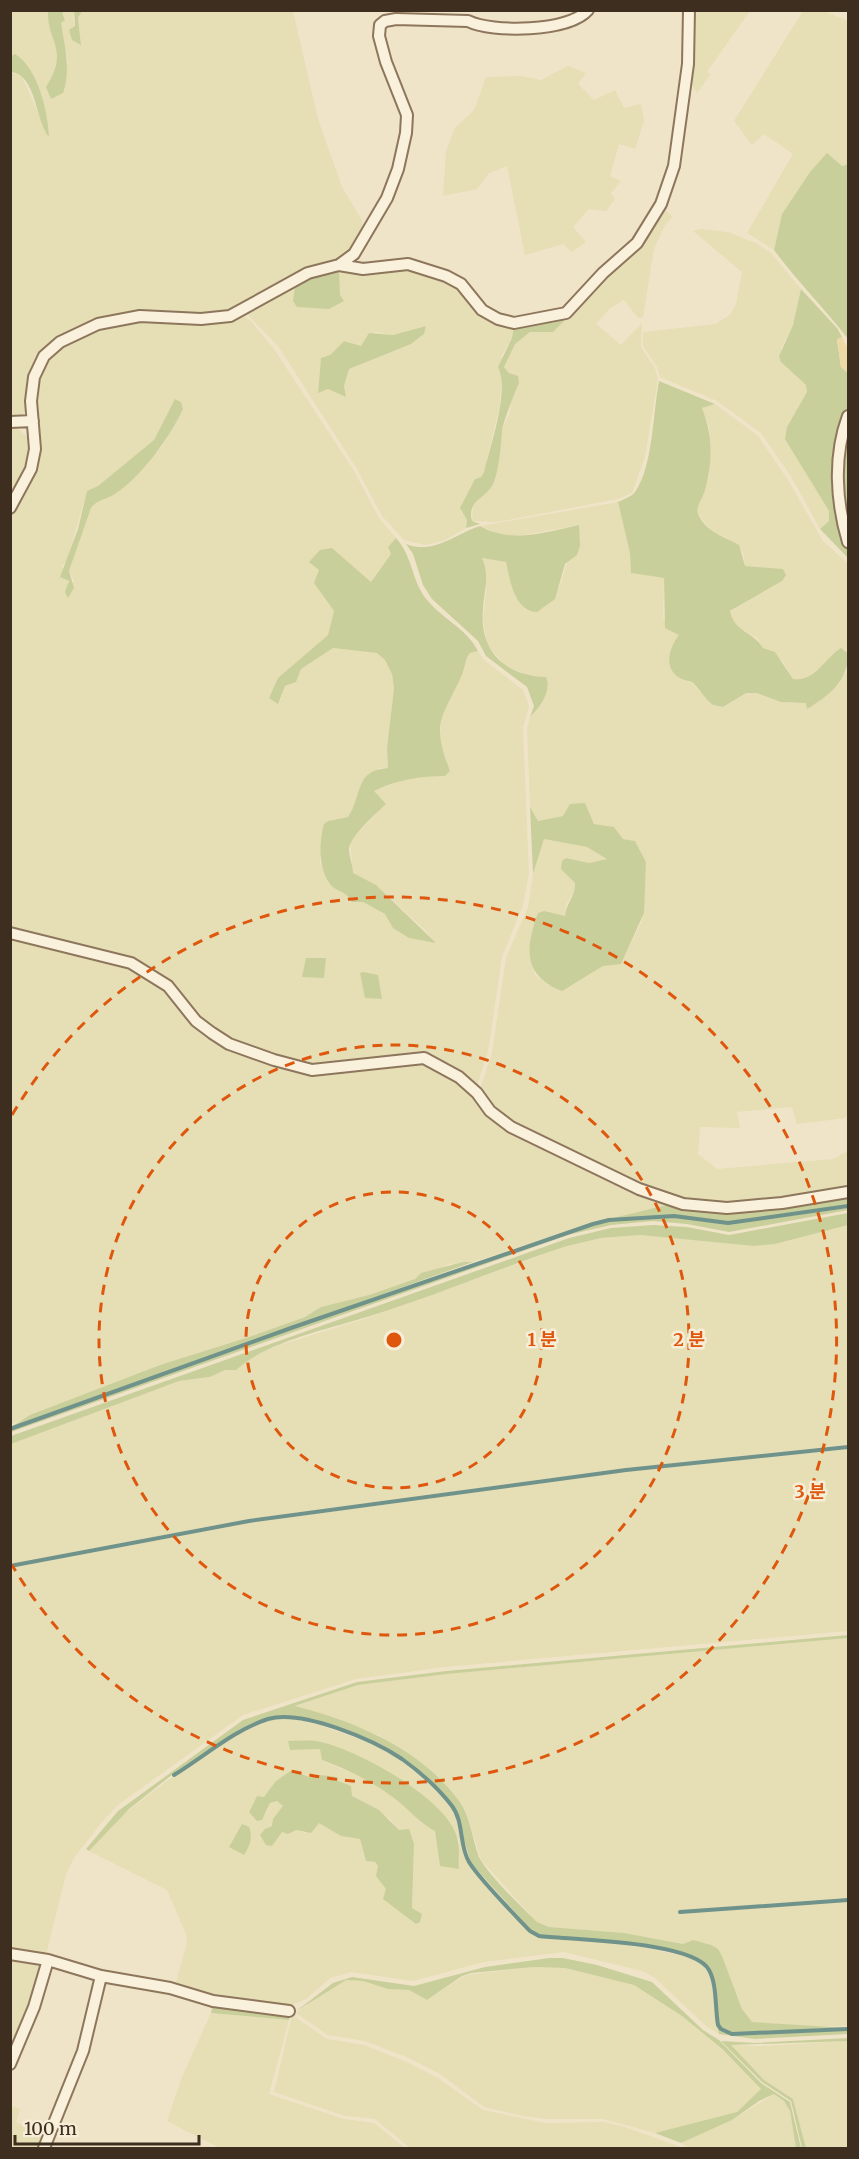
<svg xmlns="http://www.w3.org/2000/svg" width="859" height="2159" font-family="Merriweather,'Noto Sans KR',serif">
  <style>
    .farmland { fill: #e6deb5; fill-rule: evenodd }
    .green { fill: #c9cf9b }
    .sand { fill: #ecd9a5 }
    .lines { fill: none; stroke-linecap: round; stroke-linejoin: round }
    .stream { stroke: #6f938a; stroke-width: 4 }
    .minor-casing { stroke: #8d765c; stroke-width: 14 }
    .minor { stroke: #faf1dc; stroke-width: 10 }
    .ring { fill: none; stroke: #df570d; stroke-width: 3; stroke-dasharray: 10 8 }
    .centre { fill: #df570d; stroke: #f7eed8; stroke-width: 3 }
    .ring-label { font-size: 18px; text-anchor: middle; font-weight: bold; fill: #df570d; stroke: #f7eed8; stroke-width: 5; stroke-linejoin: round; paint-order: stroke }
  </style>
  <rect width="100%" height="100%" fill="#f0e4c8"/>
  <path class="farmland" d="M11,11H48V18L59,51L52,77L46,87L68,64L61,23L62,13L66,11H74L73,20L81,44L78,18L82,11H293L318,119L342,187L362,220L363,233L344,260L229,313L201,317L122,315L42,354L26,410L22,417L11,419V72L22,77L49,136L43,103L15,54L11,56Z
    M692,11H750L707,72L711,74L697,93L690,81Z
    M803,11H824L848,21V164L810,172L782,214L774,250L747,233L793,154L764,134L752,145L734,121Z
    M568,66L586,73L578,84L594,100L615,90L624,108L641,104L644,121L635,149L619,144L610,176L621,181L611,193L615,199L606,211L589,209L573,227L586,242L571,252L564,244L525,255L507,166L489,173L477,189L443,196L446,151L455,128L474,110L486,77L521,76L541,80Z
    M663,208L673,217L665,225L654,249L643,317L638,318L624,300L609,309L596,324L621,345L642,323L641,347L655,368L658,379L645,457L632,493L618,499L497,522L472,521L473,506L494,483L502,429L510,412L511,396L519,383L504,367L515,344L530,332H553L606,276L640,245Z
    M701,229L728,232L756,243L771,253L801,289L793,325L781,349V362L806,385L807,392L787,427L802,467L829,511V521L820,529L792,478L761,433L717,401L660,377L657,367L643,346V332L715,324L730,315L736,304L742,272L693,231Z
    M407,267L459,287L514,327L512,338L502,355L500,404L484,472L481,477L475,479L461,511L467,520L466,528L443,541L425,545L404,540L382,516L357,469L278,346L246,313L292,285L296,290L294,296L340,295L339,269ZM426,326L424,334L411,344L349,369L344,386L345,396L327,389L318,393L321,358L330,355L344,341L361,346L375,332L393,335Z
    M243,316L250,320L274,349L354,471L379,518L396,538L388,547L391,554L371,582L332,548L310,561L319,570L321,593L334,611L328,635L278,678L280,700L285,686L292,684L301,669L333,648L377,653L385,660L392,674L394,688L387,748L388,768H378L348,817L328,821L324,824L320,862L330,884L385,914L400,933L435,943L426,931L387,895L353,873L350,841L386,804L373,791L404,780L426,776H445L450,771L439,742L442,715L470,653L478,651L483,659L523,690L529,706L523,728L529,874L523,905L502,957L488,1052L476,1088L442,1062L313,1067L231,1041L198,1018L151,970L11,929L10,516L35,470L34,401L38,378L47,358L63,345L82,335L123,321L232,319ZM175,399L181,402L183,409L162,446L114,494L98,500L91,508L69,571L74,581L69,585L62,566L67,561L87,491L98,486L154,440ZM360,973L378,975L380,994L363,985Z
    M715,404L758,436L788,480L823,541L848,564V653L846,649L803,680L793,679L782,660L763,648L757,638L736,627L732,621L730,612L782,581L786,575L783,569L745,566L743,552L727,538L712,532L698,514L697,507L709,476L711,448L709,427L702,408Z
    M11,429H18L30,439L32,446L28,468L11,502Z
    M618,502L630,553L631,573L664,578L663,618L679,635L689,680L712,705L723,707L746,693H757L781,702L807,703V708L837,686L848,669V1111L846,1118L797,1124L792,1107L737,1112L740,1128L700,1127L698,1154L717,1169L833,1159L848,1151V1188L727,1205L684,1201L641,1186L502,1117L479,1092L492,1053L506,958L528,907L533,874L544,839L587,847L603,855L607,859L589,863L566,858L561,869L575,883V889L566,905L565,916L538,913L530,939L532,965L535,975L549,986L573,984L603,966L621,963L642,921L646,862L635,841L623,839L614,827L594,824L585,803L563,816L538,821L530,807L527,728L530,717L545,697L546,677L530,676L507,667L487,645L483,620L486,591L482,558L506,562L519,601L559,588L579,525L524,535H501L480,526Z
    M10,936L130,969L166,989L194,1023L294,1068L424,1061L439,1068L475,1096L488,1113L671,1204L593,1223L473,1262L449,1264L440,1269L421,1273L415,1279L369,1295L321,1307L305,1317L246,1338L160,1365L31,1415L11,1425Z
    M848,1225V1445L626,1468L248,1519L11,1564V1444L179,1381L210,1377L225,1370H236L250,1357L277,1346L370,1317L567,1246L601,1238L640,1235L754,1246L775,1244Z
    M848,1449V1631L445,1667L356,1679L243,1715L118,1805L101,1823L74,1858L66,1874L46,1955L11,1951L10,1568L249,1523L629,1471Z
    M848,1638V1898L679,1911L680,1913L848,1900V2026L797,2027L752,2022L742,2009L722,1956L693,1940L683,1944L624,1933L549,1927L537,1922L481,1860L467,1814L459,1801L427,1768L378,1735L294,1707L358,1685L447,1674Z
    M283,1717L311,1722L362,1740L388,1751L418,1774L453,1808L469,1864L530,1931L539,1936L622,1943L697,1959L708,1969L711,1977L719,2034L706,2026L655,1978L642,1971L564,1952L484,1962L413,1981L351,1972L330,1978L306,1999L287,2007L213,1995L176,1982L187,1943L186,1934L167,1890L89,1851L116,1820L168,1780L242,1732L270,1720ZM288,1741H316L348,1751L374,1763L416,1789L440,1810L451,1826L459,1841V1869L440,1866L435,1831L424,1825L396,1799L375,1783L323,1761L321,1749L290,1750ZM301,1773L309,1777L320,1775L338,1781L352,1796L390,1819L414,1851L412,1908L375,1862L366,1861L360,1839L341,1836L318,1822L305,1833L296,1830L282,1832L283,1806L277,1801L270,1803L266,1814L257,1821L249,1811L257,1796L264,1797Z
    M11,1959L42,1964V1969L11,2045Z
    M534,1967L565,1968L634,1985L682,2016L721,2049L761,2089L737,2112L655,2133L603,2119H546L523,2116L484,2107L440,2074L409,2058L365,2041L328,2035L296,2013L334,1986L346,1980L363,1981L388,1989L409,1990L427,2000L466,1975Z
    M211,2013L289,2020L269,2094L344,2119L374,2123L405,2148H220L167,2121L182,2077Z
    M292,2015L327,2039L364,2045L407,2062L438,2078L483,2110L546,2123L603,2122L625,2127L683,2148H410L375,2119L345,2116L274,2092Z
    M848,2041V2148H806L793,2099L764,2080L730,2045L761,2046Z
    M774,2094L784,2101L790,2111L796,2148H690L681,2143L732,2120Z
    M11,2106L20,2109L16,2122L44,2139L39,2148H11Z"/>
  <path class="green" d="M48,11H66L62,13L65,20L61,23C65,47 71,70 63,93L51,99L46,87C70,48 47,43 48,11Z
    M74,11H82L78,18L81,45L72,40L69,30L75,26Z
    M15,54C38,68 48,112 49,137C35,121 37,75 11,72V56Z
    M827,153L842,166L848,164V339C825,309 797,281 774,250L782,214L810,172Z
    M339,269L340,295L344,301L329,309L297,307L293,301L295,287L292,285L310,277Z
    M801,289L837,328L842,337L837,340L841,367L848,373V411L843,424L840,521L848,548V558L820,529L829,521V511L785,439L787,427L807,392L806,385L781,362L779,356L793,325Z
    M568,317L553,332H530L515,344L504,367L509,373L518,376L519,383C516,389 502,425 502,431C501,447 499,467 494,482C488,498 466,500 472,521L480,524L466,528L467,520L460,508L475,479L481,477L484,472C490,447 510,390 498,367L512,338L514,327Z
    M426,326L424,334L411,344L349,369L344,386L346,397L328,389L318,393L321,358L330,355L344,341L361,346L369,333L393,335Z
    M659,381L715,404L702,408C713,436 713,461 705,490C703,499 694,507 699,516C708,533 723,536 739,545L745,566L783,569L786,575L782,581L730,611C734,632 754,632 763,648L775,652L793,679C815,682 824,659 841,648L848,653C849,680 830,695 807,709L806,703L781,702L757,693H746L723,707L713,705C705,699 701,691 694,684C690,679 687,682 682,679C662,670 669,648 679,635L665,628L664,578L631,573L630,553L618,502C624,499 631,497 635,492C653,467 653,412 659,381Z
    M175,399L181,402L183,409C170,437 141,477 115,494C105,500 98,499 91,508L69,571L74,588L68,598L65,592L69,581L60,577L78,529L87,491L98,486L154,440Z
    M848,424V533C841,497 840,460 848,424Z
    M579,525L580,546L577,555L565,564L555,599L537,612C514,611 510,579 506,562L482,558C490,576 484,590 483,609C479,651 505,676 546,677C552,691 540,707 530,717L534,706L527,687L486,656L478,641L432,599L423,585L413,554L406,544C434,555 455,534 480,526C511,544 546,532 579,525Z
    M396,538C414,558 411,582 428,601C443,619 467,629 478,651L470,653C464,661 465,670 460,679C440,721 432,724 450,771L445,776C420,776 396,780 374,791L386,804C377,813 350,836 349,849C349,856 353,865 353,873L376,885L436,943L409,938L393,928L385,914L363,902H352C345,889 337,893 330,884C318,868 319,842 324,824L328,821L348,817C363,795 354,770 388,768L387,748L394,688L392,674L385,660L377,653L333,648L301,669L296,682L285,686L278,704L269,698L278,678L328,635L334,611L314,583L319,570L309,562L320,550L332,548L371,582L391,554L388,547Z
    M585,803L594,824L614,827L623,839L635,841L646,862L644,913L621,964L603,966L562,991C523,976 525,948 538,913L544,911L565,916C566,903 576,895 575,883L561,869L562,861L566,858L589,863L607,859L587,847L544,839L533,874L530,807L538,821L563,816L570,804Z
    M306,958H326L324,978L302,977Z
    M363,972L378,975L382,999L365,998L360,973Z
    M848,1195V1205L728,1223L674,1215L609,1219L671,1204L682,1207Z
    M848,1208V1210L729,1232L687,1224L653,1221L611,1225L568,1235L11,1432V1430L291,1329L593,1225L609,1221L674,1217L728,1224Z
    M848,1213V1225L775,1244L754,1246L640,1235L601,1238L567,1246C500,1268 435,1296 367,1317C328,1329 266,1342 236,1370H225L210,1377L179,1381L11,1444V1436L569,1238L611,1228L653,1225L687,1227L729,1235Z
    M463,1262H473L11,1427L30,1415L160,1365L246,1338L305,1317L321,1307L369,1295L415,1279L421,1273Z
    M848,1635V1638L447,1674L358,1685L295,1706C356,1722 420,1748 459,1801C471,1817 472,1839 479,1857C487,1874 523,1908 537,1922L549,1927L624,1933L683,1944L693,1940L711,1945L718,1949L722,1956L742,2009L752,2022L848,2028L732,2033L721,2029L718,2024C716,2010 716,1981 710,1969C694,1940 573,1940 540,1935L531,1930L471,1863L454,1807L420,1773L403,1759L377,1744L328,1726L294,1717H269L230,1737L173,1774L129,1809L89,1851L86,1849L118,1811L243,1720L357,1682L446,1671Z
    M288,1741C297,1741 307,1740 316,1741C353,1747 453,1800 458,1842C460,1850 458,1860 459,1869L440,1866L435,1831C419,1823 409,1809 394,1798C372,1781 348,1770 322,1760L320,1749L290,1750Z
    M292,1770L309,1777L320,1775L337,1777L338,1781L351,1786L352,1796L379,1810L399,1830L409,1829L414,1844L412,1908L422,1914L420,1922L416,1924L383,1899L386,1889L376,1876L378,1866L375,1862L366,1861L360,1839L341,1836L319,1823L311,1833L296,1830L288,1834L282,1832L272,1846L266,1845L260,1835L265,1829L272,1826L273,1819L283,1806L277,1801L270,1803L262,1820L257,1821L249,1812L257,1796L264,1797L276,1781Z
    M242,1824L249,1827C253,1838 250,1846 244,1855L229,1847Z
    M549,1958H563L597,1965L652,1982L703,2030L719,2040L761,2083L790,2102L801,2148H796L790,2111L784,2101L774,2094L759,2101L732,2120L681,2143L655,2133L737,2112L761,2089L722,2049L682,2016L634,1985L565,1968L534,1967L471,1973L462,1976L427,2000L409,1990L388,1989L363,1981L346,1980L295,2012L333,1983L352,1977L414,1986L485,1967Z
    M213,2004L290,2013L289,2020L211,2013Z
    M717,2025L721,2030L732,2034L848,2030V2034L755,2039L719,2034Z
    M848,2038V2041L731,2045L764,2080L793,2099L806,2148H802L791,2101L762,2082L721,2041L755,2043Z"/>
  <path class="sand" d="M842,337L848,349V373L841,367L837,339Z"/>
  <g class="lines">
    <path class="stream" d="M10,1429L291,1328L593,1224L609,1220L674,1216L728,1223L848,1206
      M10,1566L249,1521L626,1470L848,1447
      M174,1775C205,1756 234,1730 268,1719C302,1709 374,1740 402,1759C420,1772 439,1789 452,1806C464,1822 459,1845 469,1862C480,1880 514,1914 530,1931L539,1936C572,1940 694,1941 709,1970C717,1984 715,2008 718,2025L721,2029L732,2034L848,2029
      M680,1912L848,1900"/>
    <g class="minor-casing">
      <path id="minor" d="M339,265L354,254L387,198L398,169L406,133L407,115L386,62L379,36L380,25L385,21L396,19L468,21C492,33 569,32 588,10
        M848,416C833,456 836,502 848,542
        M10,422L33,421
        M10,508L31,469L35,449L31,401L34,377L44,356L60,342L98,324L140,316L201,319L230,316L308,273L339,265L363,269L408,264L446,276L461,284L482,310L498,319L514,323L566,313L603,273L637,243L661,204L674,166L688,64L689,10
        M10,933L131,963L168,986L196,1021L212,1033L229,1044L274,1060L312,1070L424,1058L459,1077L477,1093L490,1111L511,1127L639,1189L683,1204L727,1208L782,1203L848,1192
        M10,1954L48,1960L101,1976L170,1988L213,2001L289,2011
        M10,2064L34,2007L48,1960
        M44,2148L83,2051L101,1976"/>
    </g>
    <use href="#minor" class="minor"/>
  </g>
  <g class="ring">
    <circle cx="394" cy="1340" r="148"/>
    <circle cx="394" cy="1340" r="295"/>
    <path d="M12 1115A443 443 0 1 1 12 1565"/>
  </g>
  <circle cx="394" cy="1340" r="9" class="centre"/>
  <g class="ring-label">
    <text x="542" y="1346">1 분</text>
    <text x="689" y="1346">2 분</text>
    <text x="810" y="1498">3 분</text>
  </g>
  <rect width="859" height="2159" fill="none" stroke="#3d2e20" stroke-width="24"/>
  <path d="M15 2135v9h184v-9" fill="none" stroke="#3d2e20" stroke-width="3"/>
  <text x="24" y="2135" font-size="18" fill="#3d2e20" stroke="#f7eed8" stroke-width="4.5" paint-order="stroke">100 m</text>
</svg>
